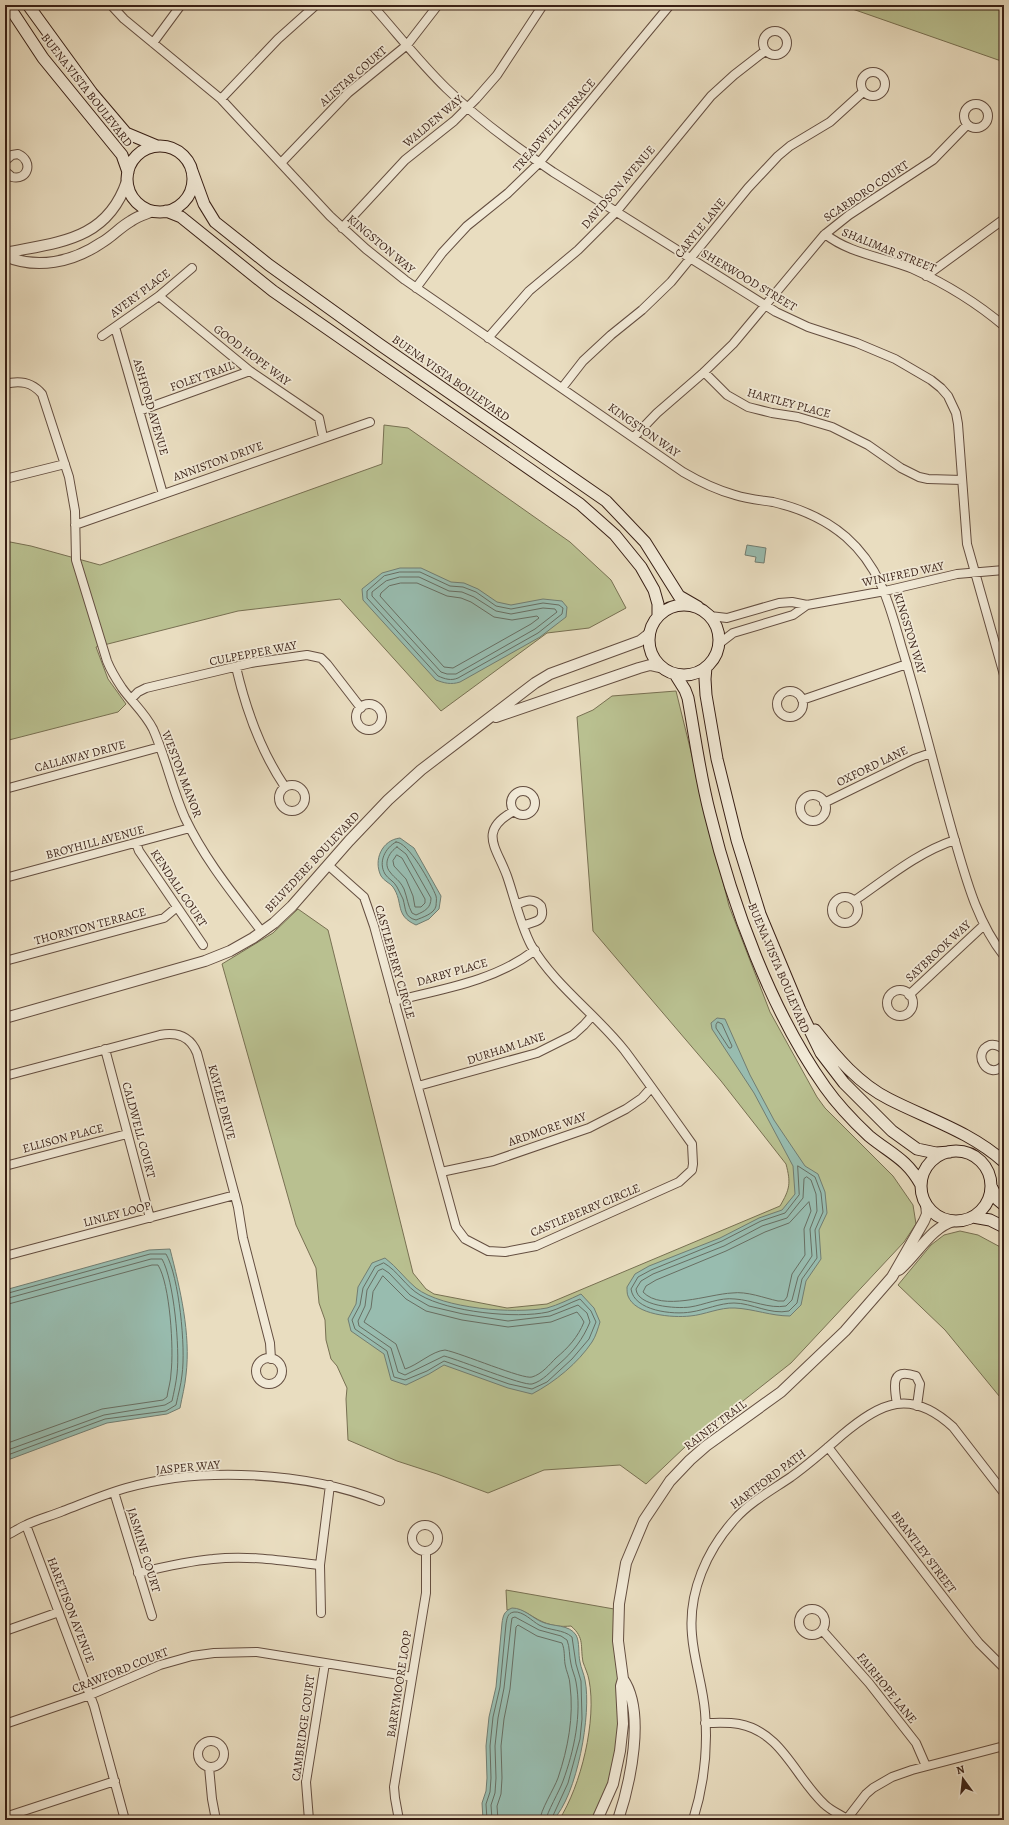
<svg xmlns="http://www.w3.org/2000/svg" width="1009" height="1825" font-family="Alegreya,serif">
  <style>
    .green { fill: #b9c090; stroke: #787052 }
    .water { fill: #98bcaf; stroke: #727d71 }
    .lines { fill: none; stroke-linecap: round; stroke-linejoin: round }
    .shore { stroke: #686e62; stroke-width: 1 }
    .minor-casing { stroke: #644e40; stroke-width: 10 }
    .tertiary-casing { stroke: #644e40; stroke-width: 12 }
    .secondary-casing { stroke: #381f15; stroke-width: 13 }
    .minor { stroke: #f1e9d6; stroke-width: 8 }
    .tertiary { stroke: #f1e9d6; stroke-width: 10 }
    .secondary { stroke: #f1e9d6; stroke-width: 11 }
    .labels { text-anchor: middle; dominant-baseline: central; stroke-width: 3.5; stroke-linejoin: round; paint-order: stroke }
    .street-label { font-size: 12px; fill: #381f15; stroke: #f1e9d6 }
  </style>
  <rect width="100%" height="100%" fill="#e9ddc0"/>
  <filter id="stains"><feTurbulence type="fractalNoise" baseFrequency=".005" numOctaves="4"/><feColorMatrix values="0 0 0 0 .2 0 0 0 0 .09 0 0 0 0 .02 0 0 0 .5 -.17"/></filter>
  <radialGradient id="worn" r=".72"><stop offset=".6" stop-color="#630" stop-opacity="0"/><stop offset="1" stop-color="#630" stop-opacity=".3"/></radialGradient>
  <path class="green" d="M841,5H1004V62Z
    M384,425L408,428L570,542L611,580L626,608L589,628L547,633L441,711L340,599L238,611L96,647L108,679L126,704L118,712L5,741V541L31,546L100,565L382,464Z
    M676,691L729,906L770,1012L817,1097L825,1108L893,1176L913,1205L916,1224L904,1242L791,1363L686,1446L646,1484L620,1465L544,1470L488,1493L437,1474L397,1461L348,1440L346,1399L347,1388L337,1366L331,1359L326,1340L325,1320L319,1303L316,1268L296,1225L222,964L273,933L298,909L328,930L413,1273L426,1289L434,1294L507,1308L547,1304L780,1206C790,1189 791,1183 786,1164L721,1081L593,931L577,717L593,710L612,696Z
    M960,1231L978,1235L1004,1249V1402L945,1330L898,1285L931,1245L944,1235Z
    M506,1590L614,1609V1642L619,1679V1715L616,1750L609,1782L592,1820H559C581,1786 597,1720 589,1680C588,1674 585,1668 583,1662C580,1646 585,1638 571,1626C561,1627 553,1626 543,1622C529,1616 524,1607 507,1610Z"/>
  <path class="water" d="M747,545L766,548L764,563L755,562L756,557L745,555Z
    M400,568H421L451,582L464,583L478,589L497,602L511,605L543,599L562,601L567,607L566,617L540,637L460,682C451,685 444,683 436,680L363,600L362,589L382,573Z
    M400,838L414,848L441,896L439,909L429,919L416,925C394,915 404,903 393,887C390,883 384,881 381,876C373,860 382,840 400,838Z
    M717,1018L725,1019L750,1075L774,1120L805,1166L818,1174L825,1192L827,1213L819,1230L821,1259L806,1281L801,1305L790,1316C771,1316 754,1309 735,1308C720,1307 704,1315 690,1316C673,1318 635,1315 628,1296C627,1294 627,1290 627,1287L635,1274L649,1266L720,1238L759,1218L782,1210L795,1194L793,1166L754,1093L712,1029L711,1023Z
    M170,1249C180,1288 191,1334 186,1375C185,1386 182,1397 180,1408L167,1414L107,1423L5,1461V1290L149,1250Z
    M385,1258C397,1267 405,1279 416,1288C443,1309 514,1314 547,1308C558,1305 570,1299 581,1294L594,1308L600,1322C598,1328 596,1336 592,1342C578,1363 555,1382 532,1394L508,1388L444,1365L429,1374L406,1385L391,1380L384,1354L351,1331L348,1319L356,1304L358,1287L372,1263Z
    M512,1608C524,1608 532,1618 542,1622C553,1627 569,1624 576,1635C580,1642 578,1654 580,1662C581,1668 584,1674 585,1680C592,1713 577,1796 553,1820H483L482,1803L486,1791L487,1778L486,1746L489,1717L496,1687L502,1623C503,1616 504,1611 512,1608Z"/>
  <g class="lines">
    <path class="shore" d="M400,572H420L450,586L463,587L476,592L496,606L511,609L543,603L559,605L563,608L562,614L538,633L458,678C451,681 445,679 438,676L367,598V591L384,576Z
      M400,577H419L449,591L462,592L474,597L496,611L511,614L543,608L555,609L557,612L535,629L456,674H447L441,672L372,596V592L386,581Z
      M401,583H417L447,596L461,598L471,602L494,617L512,620L537,616L539,618L531,624L453,668L444,667L380,596L381,593L389,586Z
      M396,842C408,841 432,885 436,896C437,899 436,903 436,906C434,914 423,917 416,920C404,917 406,909 403,899C401,895 399,891 397,887C394,881 388,879 385,874C378,862 385,848 396,842Z
      M397,847L406,854L431,898C431,908 425,911 416,915L412,913C408,906 407,897 404,889C399,879 395,879 390,872C383,864 389,852 397,847Z
      M397,855L402,858L425,899V903L421,907H415L413,896L406,879L394,866L393,861Z
      M718,1022L722,1024L732,1046L731,1048H729L716,1028V1025Z
      M798,1166L815,1177L821,1193L823,1212L815,1230L817,1258L802,1279L797,1303L789,1311C770,1315 752,1303 734,1303C720,1303 705,1310 691,1312C673,1315 634,1311 631,1289L638,1277L651,1270L722,1241L761,1221L785,1213L799,1195Z
      M807,1177L811,1180L816,1194L817,1211L810,1229L812,1256L798,1277L792,1300L786,1306C769,1309 752,1300 735,1299C720,1297 704,1305 690,1307C676,1309 637,1306 636,1289L641,1281L653,1274L724,1246L762,1226L787,1218L803,1198L804,1179Z
      M809,1202L811,1211L804,1229L805,1255L792,1274L787,1297L784,1301H778C764,1298 747,1291 732,1293C709,1294 662,1312 643,1292L646,1286L656,1280L726,1251L765,1232L789,1223Z
      M384,1263C398,1271 406,1287 420,1295C449,1312 516,1319 548,1312C559,1309 569,1303 580,1299L591,1311L596,1322L589,1339L572,1359L547,1382L532,1389L509,1384L444,1361L427,1371L405,1380L394,1377L387,1351L355,1329L352,1320L360,1305L363,1288L375,1267Z
      M383,1269L389,1273L410,1295L429,1306L463,1314L508,1321L550,1316L578,1305L587,1313L590,1322C583,1339 573,1352 559,1364C551,1371 543,1381 532,1384C523,1386 460,1360 444,1356L405,1375L398,1372L391,1348L359,1326L358,1321L365,1306L367,1290L378,1271Z
      M383,1276L406,1299L426,1311L462,1320L508,1327L551,1322L577,1312L581,1317L584,1322C578,1337 568,1348 556,1358C549,1365 542,1374 532,1377C524,1380 461,1353 445,1350C432,1351 418,1365 405,1369L396,1344L364,1322L371,1308L373,1292Z
      M5,1294L150,1254H166C179,1276 186,1348 182,1375C181,1385 178,1395 176,1405L166,1411L105,1419L5,1456
      M5,1299L151,1259H162C174,1280 180,1349 177,1374C176,1383 174,1392 172,1401L165,1405L104,1415L5,1451
      M5,1305L152,1265H158C170,1284 174,1349 171,1373C171,1381 168,1389 167,1397L163,1400L102,1409L5,1444
      M487,1820L486,1804L490,1792L491,1778L490,1746L493,1717L500,1687L506,1624C507,1619 507,1613 514,1612C523,1611 532,1621 539,1625C550,1631 563,1629 572,1637L576,1664L581,1681L582,1719L580,1739L568,1783L551,1820
      M492,1820L491,1805L495,1793L496,1778L495,1746L498,1718L504,1688L511,1625L512,1618L515,1617L539,1630L561,1636L567,1640C570,1647 569,1656 571,1664C572,1670 575,1676 576,1682C582,1714 574,1751 563,1781C560,1790 546,1814 546,1820
      M498,1820L497,1806L501,1794L502,1778L501,1746L504,1719L510,1689L516,1627L518,1625L537,1636L562,1643C565,1650 564,1657 565,1664C566,1671 570,1678 570,1685C574,1717 568,1748 558,1778C554,1789 540,1811 540,1820"/>
    <g class="minor-casing">
      <path id="minor" d="M111,5L124,19L221,99L330,216L366,249L405,280L683,472C700,482 717,490 735,495C747,499 760,500 773,502C799,508 825,519 846,537C880,567 889,603 901,645C920,707 935,771 953,834C966,878 976,920 1004,956
        M372,5C397,33 420,63 447,89C480,121 516,147 553,172L776,312L808,327L857,343L895,359L931,380L941,388L948,396L956,413L958,424L967,544L1004,675
        M680,5H681
        M763 43a12 12 0 1 1 24 0a12 12 0 1 1-24 0Z
        M153,43L181,5
        M861 84a12 12 0 1 1 24 0a12 12 0 1 1-24 0Z
        M221,99L278,39L316,5
        M964 116a12 12 0 1 1 24 0a12 12 0 1 1-24 0Z
        M5,161L12,155L18,154C34,161 28,181 12,177L5,171
        M281,163L348,93L407,45L438,5
        M342,228L405,160L454,121L476,99L497,75L543,5
        M825,234C850,254 884,257 913,269C946,284 977,303 1004,326
        M926,276L1004,219
        M416,288L442,253L467,226L508,193L539,163L670,5
        M159,296L250,371L319,418L323,437
        M115,327L163,494
        M102,336L159,296L192,268
        M488,338L529,291L578,250L616,212L711,96L734,75L765,51
        M704,372L727,395L748,407L772,413L798,417L832,427L868,445L901,468L919,477L928,479L962,480
        M5,384C20,380 32,382 42,394L69,477L75,511L76,560L107,661C111,671 116,679 122,688C132,702 145,713 153,729C166,758 172,789 185,818C205,860 234,895 262,932
        M562,388L583,361L611,335L642,310L671,282L748,188L778,156L790,146L830,122L863,92
        M139,411L250,371
        M634,437L657,413L702,374L733,344L824,235L849,215L933,160L967,125
        M5,479L65,464
        M75,525L370,422
        M710,616L727,618L779,603L792,602L807,605L885,591L957,574L1004,570
        M720,643L733,633L793,615L807,605
        M236,667C246,710 260,750 285,787
        M777 704a13 13 0 1 1 26 0a13 13 0 1 1-26 0Z
        M131,699L138,692L146,688L251,663L307,655L321,658L327,664L361,708
        M802,700L907,664
        M356 717a13 13 0 1 1 26 0a13 13 0 1 1-26 0Z
        M279 798a13 13 0 1 1 26 0a13 13 0 1 1-26 0Z
        M5,789L160,747
        M511 803a12 12 0 1 1 24 0a12 12 0 1 1-24 0Z
        M800 808a13 13 0 1 1 26 0a13 13 0 1 1-26 0Z
        M824,803L914,759L931,753
        M136,843L139,851L203,945
        M328,865L364,897L374,926L456,1227L465,1239L488,1251L505,1252L536,1246L679,1182L692,1170L693,1164L692,1144C670,1113 648,1082 625,1051C596,1014 555,986 531,945C520,924 515,899 507,876C497,848 477,831 514,811
        M5,878L190,828
        M832 910a13 13 0 1 1 26 0a13 13 0 1 1-26 0Z
        M854,901C886,879 918,852 955,840
        M516,905C525,901 533,897 541,906C546,922 534,922 524,925
        M5,961L164,918L177,907
        M887 1003a13 13 0 1 1 26 0a13 13 0 1 1-26 0Z
        M909,995L984,925
        M394,1001C443,989 495,981 535,950
        M105,1049L150,1218
        M1004,1050C1000,1046 996,1044 990,1045C971,1052 987,1082 1004,1065
        M5,1076L160,1035C177,1032 190,1036 197,1053L238,1207L243,1238L270,1343L271,1359
        M418,1086L537,1053L573,1035L584,1025L592,1016
        M5,1166L127,1134
        M441,1172L493,1161L589,1128L626,1109L642,1098L651,1088
        M5,1256L235,1195
        M256 1371a13 13 0 1 1 26 0a13 13 0 1 1-26 0Z
        M897,1404C894,1386 890,1367 916,1376L920,1384L917,1406
        M828,1447L967,1628L979,1643L1004,1668
        M114,1492L152,1616
        M26,1525L94,1706L125,1820
        M412 1538a13 13 0 1 1 26 0a13 13 0 1 1-26 0Z
        M5,1536C12,1533 19,1528 26,1525C38,1519 51,1516 63,1511C84,1503 105,1494 126,1488C202,1466 307,1472 380,1501
        M138,1573C163,1567 188,1561 213,1559C249,1555 285,1561 320,1565
        M799 1622a13 13 0 1 1 26 0a13 13 0 1 1-26 0Z
        M321,1613L320,1565L330,1485
        M822,1630L869,1683L916,1743L926,1766
        M5,1631L59,1612
        M705,1723C716,1723 728,1722 739,1724C782,1732 795,1777 824,1804C830,1810 839,1814 847,1819
        M5,1724L90,1695L160,1665L192,1656L214,1653L257,1652L412,1677
        M198 1754a13 13 0 1 1 26 0a13 13 0 1 1-26 0Z
        M209,1767L212,1799L216,1820
        M5,1817L115,1781
        M309,1820L306,1782L325,1663
        M399,1820L395,1798L394,1787L426,1593V1551
        M693,1820C704,1785 708,1748 705,1712C703,1686 694,1661 692,1635C688,1592 707,1550 735,1519C750,1502 772,1490 791,1477C809,1464 825,1450 842,1435C881,1402 911,1388 953,1427L1004,1493
        M846,1820L866,1794L873,1788L892,1777L912,1770L1004,1746"/>
    </g>
    <g class="tertiary-casing">
      <path id="tertiary" d="M5,253C58,242 107,241 127,181
        M5,256C37,270 73,262 101,243C112,237 120,227 131,221C138,216 146,214 153,211
        M496,717L639,668L650,665L663,668
        M5,1018L205,961L230,951L253,938L274,923L292,906L349,841L388,800L421,770L535,683L550,674L640,641L649,634
        M899,1270C917,1255 931,1227 954,1221
        M597,1820L613,1784L620,1751L623,1724L621,1686L623,1679L618,1641L619,1604L626,1563L644,1520L670,1481L690,1460L706,1446L781,1392L845,1331L892,1277L924,1221L927,1214L926,1204
        M618,1820C630,1784 646,1712 623,1679"/>
    </g>
    <g class="secondary-casing">
      <path id="secondary" d="M8,5L43,58L122,155L128,172
        M28,5L92,93L126,133L157,146
        M127 179a33 33 0 1 1 66 0a33 33 0 1 1-66 0Z
        M192,171L204,204L215,222L269,265L379,344L606,501L645,542L679,596L698,607
        M166,211L181,217L273,291L580,504L615,535L641,567L654,590L658,604V616
        M649 640a35 35 0 1 1 70 0a35 35 0 1 1-70 0Z
        M706,667L705,679L706,695L717,759L737,840L760,914L800,1010L821,1053L844,1083L892,1131L917,1149L936,1153L950,1152
        M675,674L685,690L688,698C695,737 700,776 710,814C732,904 771,1011 825,1087C837,1104 853,1121 869,1136C891,1154 907,1159 921,1185
        M815,1030C836,1057 859,1084 889,1099C928,1119 971,1132 1004,1162
        M921 1186a35 35 0 1 1 70 0a35 35 0 1 1-70 0Z
        M991,1186L998,1200L1004,1205
        M973,1217L990,1220L1004,1227"/>
    </g>
    <use href="#minor" class="minor"/>
    <use href="#tertiary" class="tertiary"/>
    <use href="#secondary" class="secondary"/>
  </g>
  <g class="labels">
    <g class="street-label">
      <text transform="translate(353 76) rotate(-41)">ALISTAR COURT</text>
      <text transform="translate(87 90) rotate(52)">BUENA VISTA BOULEVARD</text>
      <text transform="translate(433 121) rotate(-40)">WALDEN WAY</text>
      <text transform="translate(554 125) rotate(-49)">TREADWELL TERRACE</text>
      <text transform="translate(618 187) rotate(-49)">DAVIDSON AVENUE</text>
      <text transform="translate(866 191) rotate(-34)">SCARBORO COURT</text>
      <text transform="translate(700 228) rotate(-51)">CARYLE LANE</text>
      <text transform="translate(381 244) rotate(40)">KINGSTON WAY</text>
      <text transform="translate(889 250) rotate(22)">SHALIMAR STREET</text>
      <text transform="translate(749 280) rotate(31)">SHERWOOD STREET</text>
      <text transform="translate(140 293) rotate(-37)">AVERY PLACE</text>
      <text transform="translate(252 355) rotate(37)">GOOD HOPE WAY</text>
      <text transform="translate(202 376) rotate(-20)">FOLEY TRAIL</text>
      <text transform="translate(451 378) rotate(35)">BUENA VISTA BOULEVARD</text>
      <text transform="translate(789 403) rotate(15)">HARTLEY PLACE</text>
      <text transform="translate(151 407) rotate(74)">ASHFORD AVENUE</text>
      <text transform="translate(644 430) rotate(35)">KINGSTON WAY</text>
      <text transform="translate(218 461) rotate(-20)">ANNISTON DRIVE</text>
      <text transform="translate(903 574) rotate(-12)">WINIFRED WAY</text>
      <text transform="translate(910 633) rotate(73)">KINGSTON WAY</text>
      <text transform="translate(253 653) rotate(-11)">CULPEPPER WAY</text>
      <text transform="translate(80 756) rotate(-15)">CALLAWAY DRIVE</text>
      <text transform="translate(872 766) rotate(-26)">OXFORD LANE</text>
      <text transform="translate(182 774) rotate(69)">WESTON MANOR</text>
      <text transform="translate(95 842) rotate(-15)">BROYHILL AVENUE</text>
      <text transform="translate(312 862) rotate(-47)">BELVEDERE BOULEVARD</text>
      <text transform="translate(179 888) rotate(56)">KENDALL COURT</text>
      <text transform="translate(90 926) rotate(-15)">THORNTON TERRACE</text>
      <text transform="translate(938 951) rotate(-43)">SAYBROOK WAY</text>
      <text transform="translate(395 962) rotate(74)">CASTLEBERRY CIRCLE</text>
      <text transform="translate(779 968) rotate(67)">BUENA VISTA BOULEVARD</text>
      <text transform="translate(452 972) rotate(-16)">DARBY PLACE</text>
      <text transform="translate(506 1048) rotate(-18)">DURHAM LANE</text>
      <text transform="translate(222 1102) rotate(75)">KAYLEE DRIVE</text>
      <text transform="translate(547 1129) rotate(-19)">ARDMORE WAY</text>
      <text transform="translate(139 1130) rotate(75)">CALDWELL COURT</text>
      <text transform="translate(63 1138) rotate(-15)">ELLISON PLACE</text>
      <text transform="translate(585 1210) rotate(-23)">CASTLEBERRY CIRCLE</text>
      <text transform="translate(117 1214) rotate(-15)">LINLEY LOOP</text>
      <text transform="translate(715 1425) rotate(-37)">RAINEY TRAIL</text>
      <text transform="translate(188 1467) rotate(-5)">JASPER WAY</text>
      <text transform="translate(768 1479) rotate(-37)">HARTFORD PATH</text>
      <text transform="translate(144 1550) rotate(73)">JASMINE COURT</text>
      <text transform="translate(924 1552) rotate(53)">BRANTLEY STREET</text>
      <text transform="translate(71 1610) rotate(69)">HARETISON AVENUE</text>
      <text transform="translate(120 1670) rotate(-22)">CRAWFORD COURT</text>
      <text transform="translate(399 1684) rotate(-81)">BARRYMOORE LOOP</text>
      <text transform="translate(887 1688) rotate(51)">FAIRHOPE LANE</text>
      <text transform="translate(303 1728) rotate(-82)">CAMBRIDGE COURT</text>
    </g>
  </g>
  <rect width="1009" height="1825" fill="none" stroke="#e9ddc0" stroke-width="20"/>
  <rect x="6" y="6" width="997" height="1813" fill="none" stroke="#381f15" stroke-width="2"/>
  <rect x="10" y="10" width="989" height="1805" fill="none" stroke="#381f15"/>
  <g transform="translate(963 1779) rotate(345)" stroke="#f1e9d6" stroke-width="3" paint-order="stroke">
  <path d="M0-3L7 15L0 10L-7 15Z" fill="#381f15"/>
  <text y="-6" font-size="11" font-weight="bold" text-anchor="middle" fill="#381f15">N</text>
  </g>
  <rect width="100%" height="100%" filter="url(#stains)"/>
  <rect width="100%" height="100%" fill="url(#worn)"/>
</svg>
